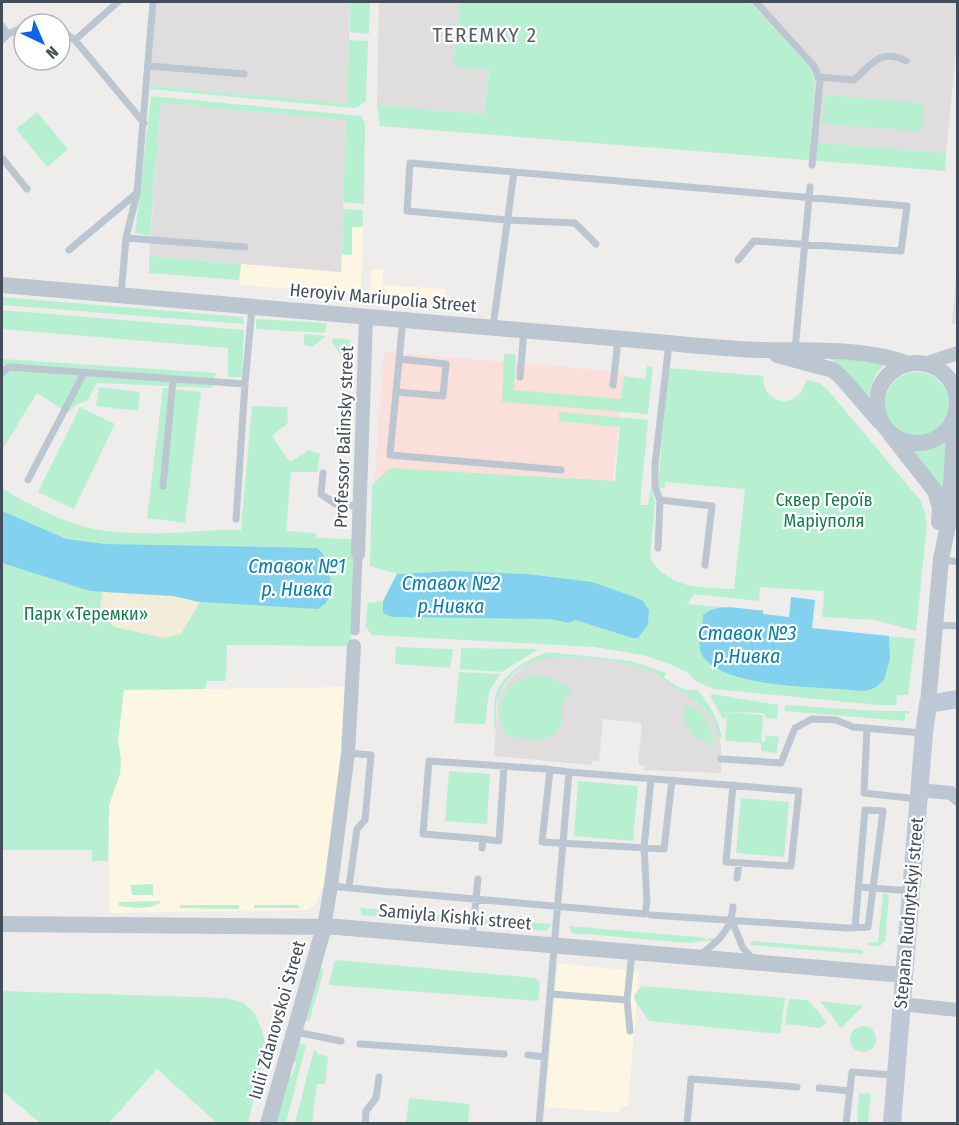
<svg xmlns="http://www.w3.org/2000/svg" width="959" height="1125" font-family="'Fira Sans Condensed',sans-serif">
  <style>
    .commercial { fill: #fcf6e3 }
    .education { fill: #e0ddde }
    .medical { fill: #fbdfda }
    .green { fill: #b7f0d1 }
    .sand { fill: #f2ecdb }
    .water { fill: #82d2ef }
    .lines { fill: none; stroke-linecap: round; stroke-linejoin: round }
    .service { stroke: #bcc6d0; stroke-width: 7 }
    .pedestrian { stroke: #bcc6d0; stroke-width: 9 }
    .minor { stroke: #bcc6d0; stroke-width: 14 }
    .tertiary { stroke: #bcc6d0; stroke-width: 16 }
    .secondary { stroke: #bec8d7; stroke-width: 18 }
    .labels { text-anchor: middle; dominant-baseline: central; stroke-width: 4.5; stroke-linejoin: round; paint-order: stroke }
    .street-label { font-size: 18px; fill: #444e5a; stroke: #fff }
    .park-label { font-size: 18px; fill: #137e4f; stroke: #fff }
    .water-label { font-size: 20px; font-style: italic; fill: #067fab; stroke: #fff }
    .quarter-label { font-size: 21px; letter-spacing: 1.5px; fill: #595c62; stroke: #fff }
  </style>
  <rect width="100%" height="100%" fill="#efecec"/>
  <path class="commercial" d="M352,227H363L361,294L239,285L241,264L341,272L342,254L352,255Z
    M371,269H383V285L446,289L445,301L370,296Z
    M350,687L328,872L316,905L306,910L111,913L109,906V805L120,772L121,759L118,741L124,690Z
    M558,963L639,972L628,1106H621L620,1113L545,1107Z"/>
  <path class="education" d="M156,2H350L347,103L150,86Z
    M379,2H496L484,114L377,105Z
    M749,2H957V45L946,153L810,142L815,82L809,65Z
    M161,103L346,120L341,272L149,256Z
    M957,263V324H952Z
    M559,656L616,661L634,665L651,672L700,703L710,715L716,725L721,745V773L643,770L644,765H638L642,723L603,719L599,762L592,760L591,765L494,756L498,696L511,677L527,664L540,659Z"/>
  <path class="medical" d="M384,352L624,372L609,514L373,503Z"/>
  <path class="green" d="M350,2H370L369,34L350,32Z
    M460,2H749L809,65L815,82L810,142L946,153L945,171L380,126L377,105L484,114L489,70L453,66Z
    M349,40L368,41L366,101L358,107L352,108L150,89V86L347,103Z
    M825,95L924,103L922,132L822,124Z
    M151,96L361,116L365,123L364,204L343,202L346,120L161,103L150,236L135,233Z
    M37,112L68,149L47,167L16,129Z
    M343,209L363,210V227H352V255L342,254Z
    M149,256L241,264L239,280L149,273Z
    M2,297L243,317L244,324L2,305Z
    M2,310L244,330L242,377H228V348L2,329Z
    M256,319L327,323L325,333L256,329Z
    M304,334L326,336L312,347L304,345Z
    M337,338L350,340V369L332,342V339Z
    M504,354L516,355L514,390L621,399L624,376L645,379L647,366L653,367L648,414L502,402Z
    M826,356L888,361L876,374L868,397L839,365Z
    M2,359L216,373L212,388L97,383L87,401L77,404L68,413L37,393L2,450Z
    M668,368L763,376C763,407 800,410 806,380L819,383L827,389L920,500L925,512L927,525L916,631L875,620L822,617L824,596L823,591L760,587L759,601L694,594L687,604L723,607L715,608L703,615V627L699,637L713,667L732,676L754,681L807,687L869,690C889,668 890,667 889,636L915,639L908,695H897L896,705H878L714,689L695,681L689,673L670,664L643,655L594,647L372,635L365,626L368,603L383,601V612L549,619L569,623L575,620L632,638L648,625L649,610L527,574L453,571L397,574L370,566L372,485L390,468L615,481L620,427L559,421V412L648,420L640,505H648L651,487L655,502L650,559C672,590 700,587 734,589L745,489L665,482V488L658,487Z
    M885 404a32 32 0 1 1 64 0a32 32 0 1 1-64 0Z
    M99,387L140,392L138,411L96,406Z
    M163,388L201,392L185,523L147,518Z
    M252,406L287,407L288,423L272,436L290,462L309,450L320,454L317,472H291L286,531L316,533V538L356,539L351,646L227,645L226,681H207L205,689L124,690L118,741L121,760L120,774L109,805L108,861H92V850H2V488C30,506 73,528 107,531C128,533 151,534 172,533C195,532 218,529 241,530Z
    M80,407L115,424L74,509L38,492Z
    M951,438L946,498L911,449C927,451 938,447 951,438Z
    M396,647L453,649L450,668L395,664Z
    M461,648L538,649L502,672L460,669Z
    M548,652L631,661L666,673L664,677C677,687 681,691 697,690C710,704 718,719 722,737L719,738C713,711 701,704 679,691C669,685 660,675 649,671C631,663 613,661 595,659C557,656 517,653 499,695C495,703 496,717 496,727H494C494,717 494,707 495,697C500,675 528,658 548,652Z
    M459,672L500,674L489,692L485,724L454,723Z
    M532,676C550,676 559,679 572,691C569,694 565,699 563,702C560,708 564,716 562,721C554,746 527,739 507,737C492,712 502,680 532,676Z
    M712,694L778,705L777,719L767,718L763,713L726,712L763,715L761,742H765L766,735L779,737L777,753L761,751V743L725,741L727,714L725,719H723L710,696Z
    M685,704C706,710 711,725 714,746C701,742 688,734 684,719C683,715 685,708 685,704Z
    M785,705L877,711H910V713L905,714V721L785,711Z
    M449,771L490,774L487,824L445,821Z
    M578,781L638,786L633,841L574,836Z
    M741,798L789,802L784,857L736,853Z
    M153,884V895H132L131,885Z
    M883,894H889L885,941L880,946L868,945L869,943L878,942Z
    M160,901V903L150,907L136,908L119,906V902Z
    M180,905H239V909L180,908Z
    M254,905H299V908H254Z
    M360,908H361L466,917L463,923L362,915Z
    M477,918L552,924L546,931L482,924Z
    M569,926L698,937L705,938L706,940L708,938H714L713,941H697L691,943L572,933Z
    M752,941L863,950V954L750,945Z
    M338,960L535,978L540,983L538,1001L329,985L334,963Z
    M322,967L323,973L309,1022L303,1018L316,972Z
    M642,986L785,998L780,1034L649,1021L635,1001L634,995Z
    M2,991L226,998L243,1002L254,1013L262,1030L266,1048L248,1123H217L157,1069L109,1123H40L2,1091Z
    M789,999L808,1000L827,1022L820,1028L785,1024Z
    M820,1001L863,1006L841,1028Z
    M850 1039a13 13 0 1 1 26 0a13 13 0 1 1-26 0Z
    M295,1042L306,1045L286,1123L274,1124L286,1076L292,1077L296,1063L290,1061Z
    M314,1049L318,1054L328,1057L325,1084H317L312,1123H295Z
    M859,1093L871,1094L868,1123H857Z
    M409,1098L470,1104L468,1123H406Z"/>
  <path class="sand" d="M102,592L173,596L200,602L181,634L164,638L114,627L100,611Z"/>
  <path class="water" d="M2,511L66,539L105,544L317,548C329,556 334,584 328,599C327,603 322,606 318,609L200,602L173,596L90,591L2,563Z
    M453,571L527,574L592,582L635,597L643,601L649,610L648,625L638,638H632L575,620L569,623L549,619L392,617L383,613V601L397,574Z
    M791,597L815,600L812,628L889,636L890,659L884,680C880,684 874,689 869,690C859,692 846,689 837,689C805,687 725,685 705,659C694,647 703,630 703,615C718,601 743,610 763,610V614L789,617Z"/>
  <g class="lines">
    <path class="service" d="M756,2L814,66L820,81L812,165
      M2,26L8,34L24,27
      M60,29L75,40L144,123
      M2,40L8,34
      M75,40L118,2
      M149,66L244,74
      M818,77L854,80C872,64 881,48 906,61
      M2,158L27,189
      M126,238L245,247
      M596,244L575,223L507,220L407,211L410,163L907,206L901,251L754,241L738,260
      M69,250L137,193
      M121,295L126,238L137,193L153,2
      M403,319L390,455L561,470
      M493,327L514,172
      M669,343L655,465V487L660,500L712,506L705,565
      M795,350L810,187
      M2,373L9,367L245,384L252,307
      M520,377L524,330
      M613,385L618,340
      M396,392L443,396L446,364L399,359
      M323,473L321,494L337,505L360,506
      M28,480L84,373
      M163,486L173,380
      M236,519L245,384
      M658,548L660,500
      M941,559L958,562
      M936,625L958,626
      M867,728L864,793L918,799
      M348,753L371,755L365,820L357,829L349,887
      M721,759L781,763L795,728L812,719L836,720L853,727L922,733
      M550,770L542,842L664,849L672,780
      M483,839L423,834L429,761L546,769L569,772L799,791L791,866L726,862L733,785
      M482,848L483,839L499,841L504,767
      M737,878L739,863
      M331,886L391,892
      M859,887L910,891
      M395,892L645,914L647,902L644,847L651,779
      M651,915L847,928L868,927L883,811L865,810L855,928
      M732,921L743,948L754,960
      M472,939L478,879
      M701,954C719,941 731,930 733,907
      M551,994L627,1000L632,953
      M627,1000L630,1031
      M296,1032L341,1041
      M360,1044L504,1054
      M528,1055L545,1057
      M819,1088L850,1091
      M365,1124L366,1111L376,1098L379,1077
      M539,1124L569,772
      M687,1124L691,1079L797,1087
      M846,1124L852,1072L894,1075"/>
    <path class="pedestrian" d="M355,631L358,554"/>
    <path class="minor" d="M925,364L958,353
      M957,402L958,401
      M358,554L366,317
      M919,790L951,793L958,799
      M324,927L331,886L348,753L354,646
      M901,1004L958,1010"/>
    <path class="tertiary" d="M2,285L669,343C699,346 731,349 762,350C811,351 862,347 909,364
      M777,355L833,370L843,379L879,421
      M877 403a40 40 0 1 1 80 0a40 40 0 1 1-80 0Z
      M891,435L935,491L940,508L939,522
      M928,704L941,559L949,521L955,414
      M2,924L337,927L904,975
      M268,1124L324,927"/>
    <path class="secondary" d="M892,1124L924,733L928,704L958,699"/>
  </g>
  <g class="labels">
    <g class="street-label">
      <text transform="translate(383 298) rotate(5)">Heroyiv Mariupolia Street</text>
      <text transform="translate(344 437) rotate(-88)">Professor Balinsky street</text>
      <text transform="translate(909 913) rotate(-85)">Stepana Rudnytskyi street</text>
      <text transform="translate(455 917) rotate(5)">Samiyla Kishki street</text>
      <text transform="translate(277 1020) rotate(-74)">Iulii Zdanovskoi Street</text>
    </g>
    <g class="park-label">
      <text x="824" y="500">Сквер Героїв<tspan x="824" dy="21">Маріуполя</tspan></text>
      <text x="86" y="614">Парк «Теремки»</text>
    </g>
    <g class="water-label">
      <text x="297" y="566">Ставок №1<tspan x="297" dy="23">р. Нивка</tspan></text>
      <text x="451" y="583">Ставок №2<tspan x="451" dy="23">р.Нивка</tspan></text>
      <text x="747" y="633">Ставок №3<tspan x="747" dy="23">р.Нивка</tspan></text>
    </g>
    <g class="quarter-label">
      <text x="485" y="35">TEREMKY 2</text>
    </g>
  </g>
  <rect width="959" height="1125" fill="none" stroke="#444e5a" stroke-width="6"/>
  <g transform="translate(42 42) rotate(136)"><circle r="28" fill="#ffffff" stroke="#b4b8bd" stroke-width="1.5"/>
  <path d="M0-4.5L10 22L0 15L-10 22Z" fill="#1161e4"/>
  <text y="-9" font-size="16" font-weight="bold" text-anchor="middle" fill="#444e5a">N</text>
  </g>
</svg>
